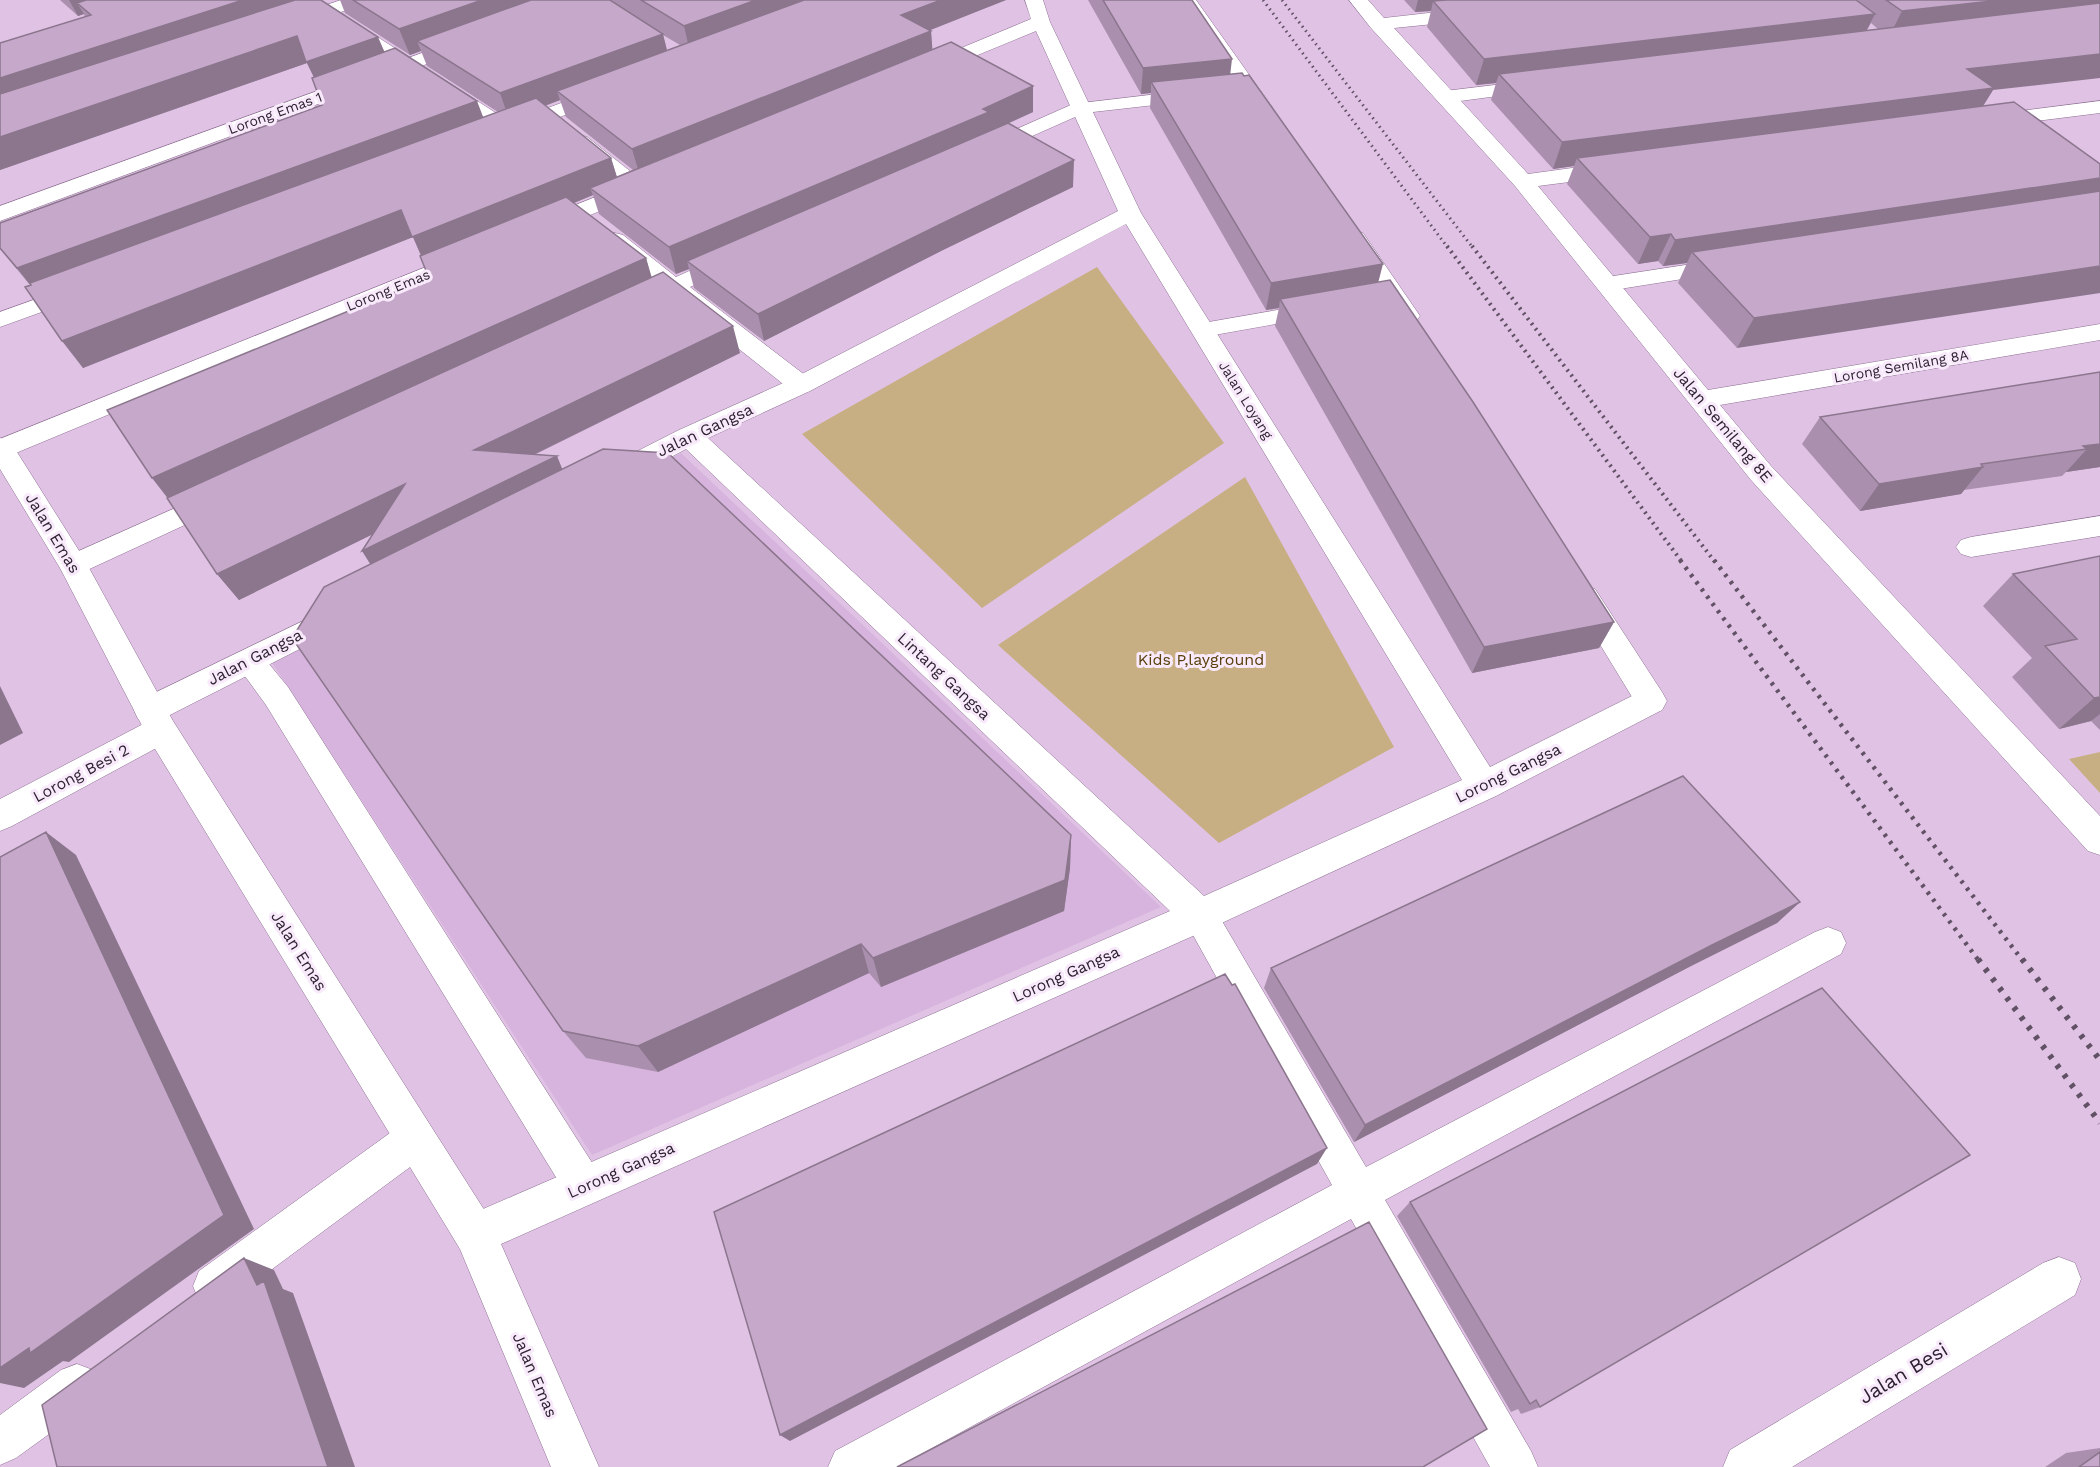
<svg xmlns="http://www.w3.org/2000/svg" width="2100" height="1467" font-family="'Work Sans',sans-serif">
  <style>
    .built { fill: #d7b4dd }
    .green { fill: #c8af83 }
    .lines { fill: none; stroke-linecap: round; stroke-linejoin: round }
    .lane-casing { stroke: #8e7293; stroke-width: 1 }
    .street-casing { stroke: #8e7293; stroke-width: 1 }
    .secondary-casing { stroke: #8e7293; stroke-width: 1 }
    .lane { fill: #fff; fill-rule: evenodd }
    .street { fill: #fff; fill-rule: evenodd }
    .secondary { fill: #fff; fill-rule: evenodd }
    .rail-far3 { stroke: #615164; stroke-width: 3; stroke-dasharray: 1.5 4; stroke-linecap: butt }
    .rail-far2 { stroke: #615164; stroke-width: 4; stroke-dasharray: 2 4.5; stroke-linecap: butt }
    .rail-far1 { stroke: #615164; stroke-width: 4.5; stroke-dasharray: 3 6; stroke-linecap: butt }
    .rail { stroke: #615164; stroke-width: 6; stroke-dasharray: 4 8; stroke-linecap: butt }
    .wall { fill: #aa90ae; fill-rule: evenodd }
    .shaded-wall { fill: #8b768d }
    .building { fill: #c6a8ca; stroke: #8b768d; stroke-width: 1.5 }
    .labels { text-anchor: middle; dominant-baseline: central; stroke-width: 6; stroke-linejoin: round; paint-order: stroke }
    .far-street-label { font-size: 14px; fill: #2d222f; stroke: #f8e9fb }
    .street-label { font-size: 16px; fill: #2d222f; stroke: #f8e9fb }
    .park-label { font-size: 16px; fill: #594009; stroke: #f8e9fb }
    .near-street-label { font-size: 20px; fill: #2d222f; stroke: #f8e9fb }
  </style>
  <rect width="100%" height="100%" fill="#e0c2e5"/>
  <path class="built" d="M681,453L1161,907L592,1155L271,661Z"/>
  <path class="green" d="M1097,267L1224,443L982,608L802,434Z
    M1245,477L1394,747L1219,843L998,645Z
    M2100,752V793L2069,759Z"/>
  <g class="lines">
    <g class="lane-casing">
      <path id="lane" d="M341,0H367L364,4L300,26H288L285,22L288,18Z
        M1178,0H1196L1272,107L1269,111H1255Z
        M348,21L354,22L510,122L596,90H610L613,94L610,98L515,134H501L342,30L339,26L342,22Z
        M1536,80L1543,82L1546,86L1543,90L1445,103L1438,101L1435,97L1438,93L1445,91Z
        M1192,90L1199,92L1202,96L1199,100L1084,113L994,153H980L977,149L980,145L1073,104Z
        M580,135L587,137L645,183L649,187L645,191L638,193L631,191L573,145L570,141L573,137Z
        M1355,231L1363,233L1420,316L1416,321L1408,323L1400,321L1396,316L1344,238L1347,233Z
        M615,233L623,235L676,277L722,256L730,254L738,256L741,261L738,266L690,287L810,379L813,385L810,391L801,393L792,391L672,296C659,302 647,309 633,306L629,301L633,296L658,285L607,245L604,240L607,235Z
        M1725,259L1733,261L1736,266L1733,271L1607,291L1599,289L1596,284L1599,279L1607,277Z
        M78,284L86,286L90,291L86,296L0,327V312Z
        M1318,303L1326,305L1330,310L1326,315L1203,337L1195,335L1191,330L1195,325L1203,323Z
        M218,489L228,491L231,498L228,505L83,572L73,575L63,572L59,565L63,558Z
        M1585,586L1595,589L1662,692L1666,701L1662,710L1651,713L1640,710L1571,597L1575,589Z
        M249,649L260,653L288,687L598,1172L604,1186L598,1200L584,1206L570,1200L266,705L234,661L238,653Z
        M1200,899L1212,904L1366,1167L1815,932L1828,927L1841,932L1846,943L1841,954L1385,1200L1531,1451L1538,1467H1490L1351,1219L897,1467H828L835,1451L1332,1185L1188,926L1183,915L1188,904Z
        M415,1119L429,1125L435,1139L429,1153L229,1301L214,1307L199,1301L193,1286L199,1271L401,1125Z
        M77,1364L93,1370L99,1386L93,1402L16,1458L0,1465V1415L61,1370Z"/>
    </g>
    <g class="street-casing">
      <path id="street" d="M1025,0H1043L1050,22L1141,213L1490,767L1640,692L1651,688L1662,692L1667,701L1662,710L1496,796L1213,927L490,1249L475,1256L460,1249L453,1234L460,1219L1170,911L686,449L628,480L618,482L608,480L604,473L608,466L679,430L792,379L1118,211L1036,31L934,73H920L917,69L920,65L1031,19ZM1126,224L1462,780L1204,896L708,438L810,391Z
        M1349,0H1368L1384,18L1473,8L1480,10L1482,14L1480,18L1473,20L1394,28L1528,174L1616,162L1624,164L1627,169L1624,174L1616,176L1538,186L1708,390L2100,324V340L1720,405L1771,466L2100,816V855L2088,851L1751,480L1515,186L1371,28Z
        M466,37L473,39L476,43L473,47L0,221V206Z
        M2100,101V113L1989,127L1982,125L1979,121L1982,117L1989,115Z
        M638,180L646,182L649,187L646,192L549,232L541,234L533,232L530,227L533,222Z
        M468,250L476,252L480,257L476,262L11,455L0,458V439Z
        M2100,516V536L1971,557L1961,554L1956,547L1961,540L1971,537Z
        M332,607L343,611L347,619L343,627L164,718L173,721L177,730L173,739L12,826L0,831V799L147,722L138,719L134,710L138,701Z
        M2059,1257L2075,1263L2081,1279L2075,1295L1792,1467H1723L1730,1450L2043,1263Z"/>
    </g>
    <g class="secondary-casing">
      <path id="secondary" d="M0,438L10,441L83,557L173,721L490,1219L599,1467H551L460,1249L149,739L60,568L0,469Z"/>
    </g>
    <use href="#lane" class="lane"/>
    <use href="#street" class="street"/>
    <use href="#secondary" class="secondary"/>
    <path class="rail-far3" d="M1263,0L1448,248
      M1282,0L1473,248"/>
    <path class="rail-far2" d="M1447,246L1682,562
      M1472,246L1715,562"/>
    <path class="rail-far1" d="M1680,560L1979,961
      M1714,560L2023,961"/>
    <path class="rail" d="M1978,959L2100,1123
      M2022,959L2100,1060"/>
  </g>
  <path class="wall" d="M60,0H321L384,52L483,118L498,112L427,66L421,51L410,55L345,13L340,0H1006L929,30L931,31L932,50L1033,112L1009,123L1073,187L943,250L764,341L694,288L689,269L676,274L599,214L593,195L574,203L646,258L651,277L740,353L534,455L562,469L1071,835L1070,868L1064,911L881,987L869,973L658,1072L586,1058L563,1031L371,564L373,534L239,600L217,574L429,278L421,256L413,237L83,368L30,285L0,249V223L322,105L314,77L307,63L0,170V43L85,17L84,14L78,16ZM663,35L680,45L667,50ZM560,100L566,117L633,170L617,177L611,158L545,106Z
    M1088,0H1192L1230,74L1378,282L1614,622L1599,648L1472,673L1275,326L1279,308L1266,310L1150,108L1151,93L1141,94Z
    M1404,0H2100L1993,90L1983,106L1737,348L1678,283L1687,263L1663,266L1658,261L1638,264L1567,184L1574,166L1553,169L1491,100L1496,83L1476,85L1427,27L1431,11L1415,12ZM1871,23L1878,29L1867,30Z
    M2100,372V467L2066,472L2062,476L1964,490L1961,494L1860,511L1802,444L1820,417Z
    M2100,556V730L2091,721L2059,729L2012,677L2032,658L1983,606L2013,574Z
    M1800,902L1777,923L1691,966L1354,1142L1264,988L1271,968Z
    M1410,1202L1540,1407L1521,1414L1518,1409L1511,1412L1397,1216Z
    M2100,1448V1467H2045L2066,1453Z"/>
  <path class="shaded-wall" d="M69,0H128L77,3L84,14L78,16Z
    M243,0H304L0,110V78Z
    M482,0H561L417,41L421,51L410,55L399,29Z
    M756,0H829L690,52L684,26Z
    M941,0H1006L903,41L901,15Z
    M1418,0H1530L1433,1L1431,11L1415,12Z
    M2001,0H2100V12L1889,37L1902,11Z
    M1875,14L1862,39L1499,74L1496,83L1476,85L1484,59Z
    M931,31L933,57L640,176L632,149Z
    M663,34L669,59L557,91L560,100L509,119L500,93Z
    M297,36L378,37L389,62L319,88L307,63L0,170V137Z
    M2100,54V78L1993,90L1978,114L1577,158L1574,166L1553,169L1562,142L1967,69Z
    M1232,59L1229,85L1151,82V93L1141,94L1143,68Z
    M1033,86V112L989,132L687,261L689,269L676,274L669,247Z
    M477,101L487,127L38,295L17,268Z
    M611,158L619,184L590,188L593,195L425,264L413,237L83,368L62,341L401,210Z
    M1074,160L1073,187L943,250L764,341L758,314L941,224Z
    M2100,178V198L1692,252L1687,263L1663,266L1675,240Z
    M1671,234L1658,261L1638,264L1650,237Z
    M646,258L654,285L173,505L152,478Z
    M1383,264L1376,291L1280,299L1279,308L1266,310L1271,283Z
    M2100,266V293L1737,348L1754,318Z
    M733,326L740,353L488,477L474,450Z
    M2100,444V467L2066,472L2087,449L2083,446Z
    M557,456L568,483L379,578L362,551Z
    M1983,467L1961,494L1860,511L1879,484Z
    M405,484L420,511L239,600L217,574Z
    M1614,622L1599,648L1472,673L1484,647Z
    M0,686L23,733L0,745Z
    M2100,697V714L2091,721L2059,729L2094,698Z
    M46,832L76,855L254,1229L69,1362L63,1361L24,1388L0,1383V1368Z
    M1071,835L1070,868L1064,911L881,987L873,958Z
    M1800,902L1777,923L1691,966L1354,1142L1365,1125L1712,945Z
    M861,944L869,973L658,1072L638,1046Z
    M1327,1148L1317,1164L790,1441L780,1435Z
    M244,1258L274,1270L283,1289L293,1293L355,1467H328L257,1285Z"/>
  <path class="building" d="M86,0H243L0,78V43L91,15L77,3Z
    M295,0H321L378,37L306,62L297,36L0,137V94Z
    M353,0H482L399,29Z
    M531,0H610L663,34L500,93L417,41Z
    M641,0H756L684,26Z
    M804,0H941L901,15L931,31L632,149L557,91Z
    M1103,0H1192L1232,59L1143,68Z
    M1447,0H1856L1875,14L1484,59L1433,1Z
    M1886,0H2001L1902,11Z
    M2100,3V54L1967,69L1994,88L1562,142L1499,74Z
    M951,42L1033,86L983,109L989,112L669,247L590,188Z
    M395,48L477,101L17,268L0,248V223L322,105L312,78Z
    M1242,73L1244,76L1249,75L1383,264L1271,283L1151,82Z
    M536,98L611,158L412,237L401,210L62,341L25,287L31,285L30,283Z
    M2014,102L2100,164V178L1675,240L1671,234L1650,237L1577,158Z
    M1008,123L1074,160L941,224L758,314L687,261Z
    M2100,191V266L1754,318L1692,252Z
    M566,197L646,258L152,478L107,410L429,278L420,256Z
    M663,272L733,326L474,450L557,456L362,551L405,484L217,574L167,498Z
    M1390,280L1473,402L1614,622L1484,647L1280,299Z
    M2100,372V444L2083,446L2087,449L1981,464L1983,467L1879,484L1820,417Z
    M603,449L668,453L1071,835L1065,880L873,958L861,944L638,1046L563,1031L292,638L324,587Z
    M2100,556V697L2094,698L2045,646L2077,639L2013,574Z
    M1683,776L1800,902L1712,945L1365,1125L1271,968Z
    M46,832L224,1215L30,1353L29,1348L0,1368V857Z
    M1225,974L1232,985L1235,984L1327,1148L780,1435L714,1212Z
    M1822,988L1970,1155L1540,1407L1536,1400L1530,1404L1410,1202Z
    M1369,1222L1487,1429L1423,1467H897Z
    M244,1258L257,1285L264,1281L328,1467H57L42,1405Z
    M2100,1452V1467H2079Z"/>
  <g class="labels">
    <g class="far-street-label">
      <text transform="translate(275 113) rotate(-20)">Lorong Emas 1</text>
      <text transform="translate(388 290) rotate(-22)">Lorong Emas</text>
      <text transform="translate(1901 366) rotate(-10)">Lorong Semilang 8A</text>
      <text transform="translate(1246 400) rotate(58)">Jalan Loyang</text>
    </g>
    <g class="street-label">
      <text transform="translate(1723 425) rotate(50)">Jalan Semilang 8E</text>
      <text transform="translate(705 430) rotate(-25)">Jalan Gangsa</text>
      <text transform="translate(53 533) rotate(59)">Jalan Emas</text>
      <text transform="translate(255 657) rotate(-27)">Jalan Gangsa</text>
      <text transform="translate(944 676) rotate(43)">Lintang Gangsa</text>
      <text transform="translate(81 773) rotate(-28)">Lorong Besi 2</text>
      <text transform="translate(1508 773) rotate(-26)">Lorong Gangsa</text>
      <text transform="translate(299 951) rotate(58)">Jalan Emas</text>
      <text transform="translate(1066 974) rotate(-24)">Lorong Gangsa</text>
      <text transform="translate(621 1170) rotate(-24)">Lorong Gangsa</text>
      <text transform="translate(535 1375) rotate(67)">Jalan Emas</text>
    </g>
    <g class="park-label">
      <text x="1201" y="659">Kids P,layground</text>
    </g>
    <g class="near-street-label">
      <text transform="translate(1903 1373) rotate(-31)">Jalan Besi</text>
    </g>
  </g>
</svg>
